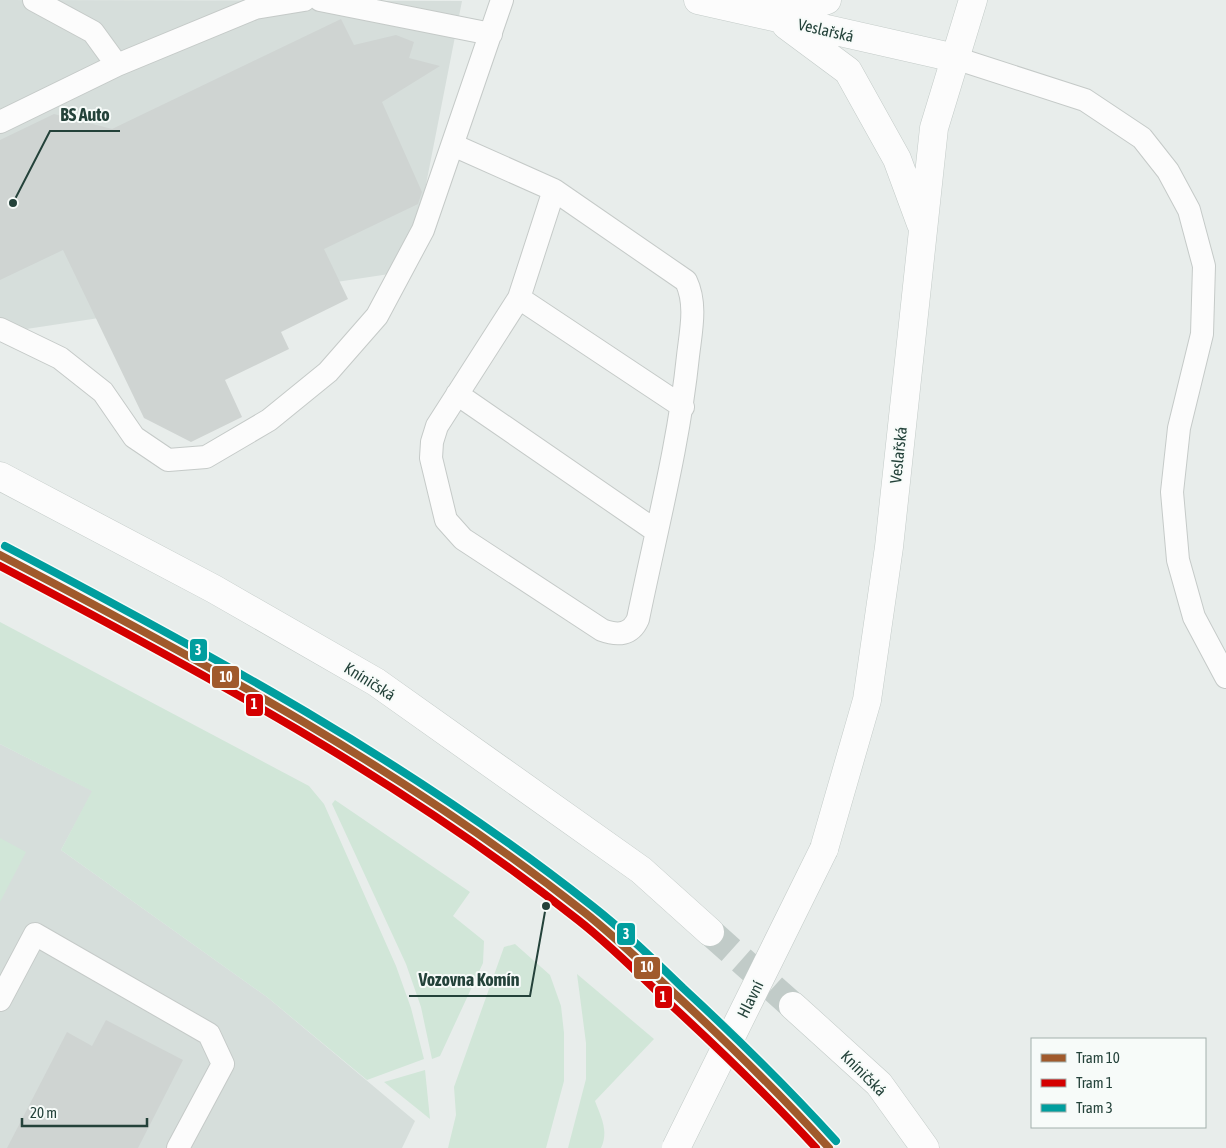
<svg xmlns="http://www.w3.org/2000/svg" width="1226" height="1148" font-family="'Asap Condensed',sans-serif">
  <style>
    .built { fill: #d6dedb }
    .green { fill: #d1e6d8 }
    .building { fill: #cfd4d2 }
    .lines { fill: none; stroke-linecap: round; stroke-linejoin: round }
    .secondary-tunnel { stroke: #c1cbc8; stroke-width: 28; stroke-dasharray: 28 14; stroke-linecap: butt }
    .lane-casing { stroke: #c5cac8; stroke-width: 24 }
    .secondary-casing { stroke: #c3cbc8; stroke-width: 29 }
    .lane { stroke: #fcfcfc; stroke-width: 22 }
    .secondary { stroke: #fcfcfc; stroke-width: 28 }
    .secondary-bridge-casing { stroke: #c3cbc8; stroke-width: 29; stroke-linecap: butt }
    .secondary-bridge { stroke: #fcfcfc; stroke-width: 28 }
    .tram-1-casing { stroke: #f7fbf9; stroke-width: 11 }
    .tram-2-casing { stroke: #f7fbf9; stroke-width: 11 }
    .tram-3-casing { stroke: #f7fbf9; stroke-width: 11 }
    .tram-1 { stroke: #a05a2c; stroke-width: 8 }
    .tram-2 { stroke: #d40000; stroke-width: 8 }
    .tram-3 { stroke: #009e9e; stroke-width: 8 }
    .labels { text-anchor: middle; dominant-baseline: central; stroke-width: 4; stroke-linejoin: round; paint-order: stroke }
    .street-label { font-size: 16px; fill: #24423a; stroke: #f7fbf9 }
    .leader { fill: none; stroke: #24423a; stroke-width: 2 }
    .callout-dot { fill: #24423a; stroke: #f7fbf9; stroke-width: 2 }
    .callout-label { font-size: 18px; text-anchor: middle; font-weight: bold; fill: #24423a; stroke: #f7fbf9; stroke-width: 4; stroke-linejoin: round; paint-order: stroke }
    .line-badge { stroke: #f7fbf9; stroke-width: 2 }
    .badge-label { font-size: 14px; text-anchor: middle; font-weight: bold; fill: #fff }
  </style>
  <rect width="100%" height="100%" fill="#e8edeb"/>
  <path class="built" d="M0,0L462,1L409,271L0,333Z
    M0,744L93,791L61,850L267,997L415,1121L402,1148H0Z"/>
  <path class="green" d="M0,622L309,786L324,804L396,966L411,1008L424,1059L367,1080L267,997L61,850L92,791L0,744Z
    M335,800L470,892L453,916L484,941L483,963L440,1056L432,1059L421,1007L406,964L332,804Z
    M0,838L26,852L0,902Z
    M515,944L550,975L561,1006L564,1033V1081L546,1148H448L456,1115L454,1087L504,947Z
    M577,974L654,1039L595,1101C601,1117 609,1131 601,1148H568L586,1079V1043Z
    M425,1070L430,1119L384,1082Z"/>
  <path class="building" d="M341,19L354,45L396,35L414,42L409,58L440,66L382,102L422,192L418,204L324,249L348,299L281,332L289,349L225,380L242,417L191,442L144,418L63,250L0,280V140L54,114L112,129Z
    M106,1020L183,1060L138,1148H7L67,1032L92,1046Z"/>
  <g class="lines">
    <path class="secondary-tunnel" d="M710,932L793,1006"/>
    <g class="lane-casing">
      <path id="lane" d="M34,0L93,32L117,65
        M320,0L491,34
        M955,58L1085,100L1142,138L1168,171L1189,210L1204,266L1202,334L1179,428L1172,492L1178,560L1194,617L1226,677
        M0,122L117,65L255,8L304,0
        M453,145L554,190L519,298L437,426L432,442L431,458L446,520L463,539L602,630C618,636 631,635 638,619C656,531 679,444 688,356C691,330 697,304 686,281L554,190
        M519,298L683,407
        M0,329L60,358L103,392L134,437L168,460L206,457L269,420L328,372L377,316L423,230L502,0
        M457,394L656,531
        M0,1000L35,934L209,1034L223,1064L178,1148"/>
    </g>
    <g class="secondary-casing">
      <path id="secondary" d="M698,0L955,58
        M769,8L810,6L827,0
        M786,25L848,71L897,159L921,224
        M0,476L214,589L376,682L641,870L710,932
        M824,849L867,700L889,547L934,128L973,0
        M793,1006L879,1084L925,1148"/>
    </g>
    <use href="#lane" class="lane"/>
    <use href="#secondary" class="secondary"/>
    <g class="secondary-bridge-casing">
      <path id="secondary-bridge" d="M676,1148L824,849"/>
    </g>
    <use href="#secondary-bridge" class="secondary-bridge"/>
    <g class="tram-1-casing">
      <path id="tram-1" d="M0,555C202,661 404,770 584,912C617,938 646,967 676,995C729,1044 780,1094 829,1148"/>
    </g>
    <g class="tram-2-casing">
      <path id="tram-2" d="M0,566C200,671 400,779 578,920C610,945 639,974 668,1002C719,1049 769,1097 816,1148"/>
    </g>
    <g class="tram-3-casing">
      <path id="tram-3" d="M5,546C208,653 410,762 591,905C623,930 653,959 683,988C736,1037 788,1088 836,1141"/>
    </g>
    <use href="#tram-1" class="tram-1"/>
    <use href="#tram-2" class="tram-2"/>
    <use href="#tram-3" class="tram-3"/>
  </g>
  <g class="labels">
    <g class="street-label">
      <text transform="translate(826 30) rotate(13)">Veslařská</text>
      <text transform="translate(898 455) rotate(-84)">Veslařská</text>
      <text transform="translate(370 681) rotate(32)">Kníničská</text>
      <text transform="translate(750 999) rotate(-64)">Hlavní</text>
      <text transform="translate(864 1073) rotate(45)">Kníničská</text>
    </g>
  </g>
  <path class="leader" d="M13 203L50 131H120M546 906L530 996H409"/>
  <g class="callout-dot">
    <circle cx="13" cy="203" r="5"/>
    <circle cx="546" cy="906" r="5"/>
  </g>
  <g class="callout-label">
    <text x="85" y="121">BS Auto</text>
    <text x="469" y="986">Vozovna Komín</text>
  </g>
  <g class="line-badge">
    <rect x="189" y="638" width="19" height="24" rx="5" fill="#009e9e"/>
    <rect x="211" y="665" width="29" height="24" rx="5" fill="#a05a2c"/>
    <rect x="245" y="693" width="19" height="24" rx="5" fill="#d40000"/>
    <rect x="616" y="922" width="20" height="24" rx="5" fill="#009e9e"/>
    <rect x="633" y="956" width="28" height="24" rx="5" fill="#a05a2c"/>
    <rect x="654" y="985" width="19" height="24" rx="5" fill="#d40000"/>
  </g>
  <g class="badge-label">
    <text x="198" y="655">3</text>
    <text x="226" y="682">10</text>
    <text x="254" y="709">1</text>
    <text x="626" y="939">3</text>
    <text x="647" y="972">10</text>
    <text x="663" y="1002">1</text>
  </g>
  <rect x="1031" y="1038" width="175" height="90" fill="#f7fbf9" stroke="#a3b1ad"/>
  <rect x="1041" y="1054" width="25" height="8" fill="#a05a2c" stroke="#a3b1ad"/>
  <text x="1076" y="1063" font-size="15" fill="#24423a">Tram 10</text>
  <rect x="1041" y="1079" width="25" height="8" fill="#d40000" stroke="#a3b1ad"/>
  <text x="1076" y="1088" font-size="15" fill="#24423a">Tram 1</text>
  <rect x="1041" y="1104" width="25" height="8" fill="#009e9e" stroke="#a3b1ad"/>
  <text x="1076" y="1113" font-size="15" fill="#24423a">Tram 3</text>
  <path d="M22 1118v8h125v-8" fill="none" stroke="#24423a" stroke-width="2.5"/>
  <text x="30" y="1118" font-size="15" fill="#24423a" stroke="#f7fbf9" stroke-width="4" paint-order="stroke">20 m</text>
</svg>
